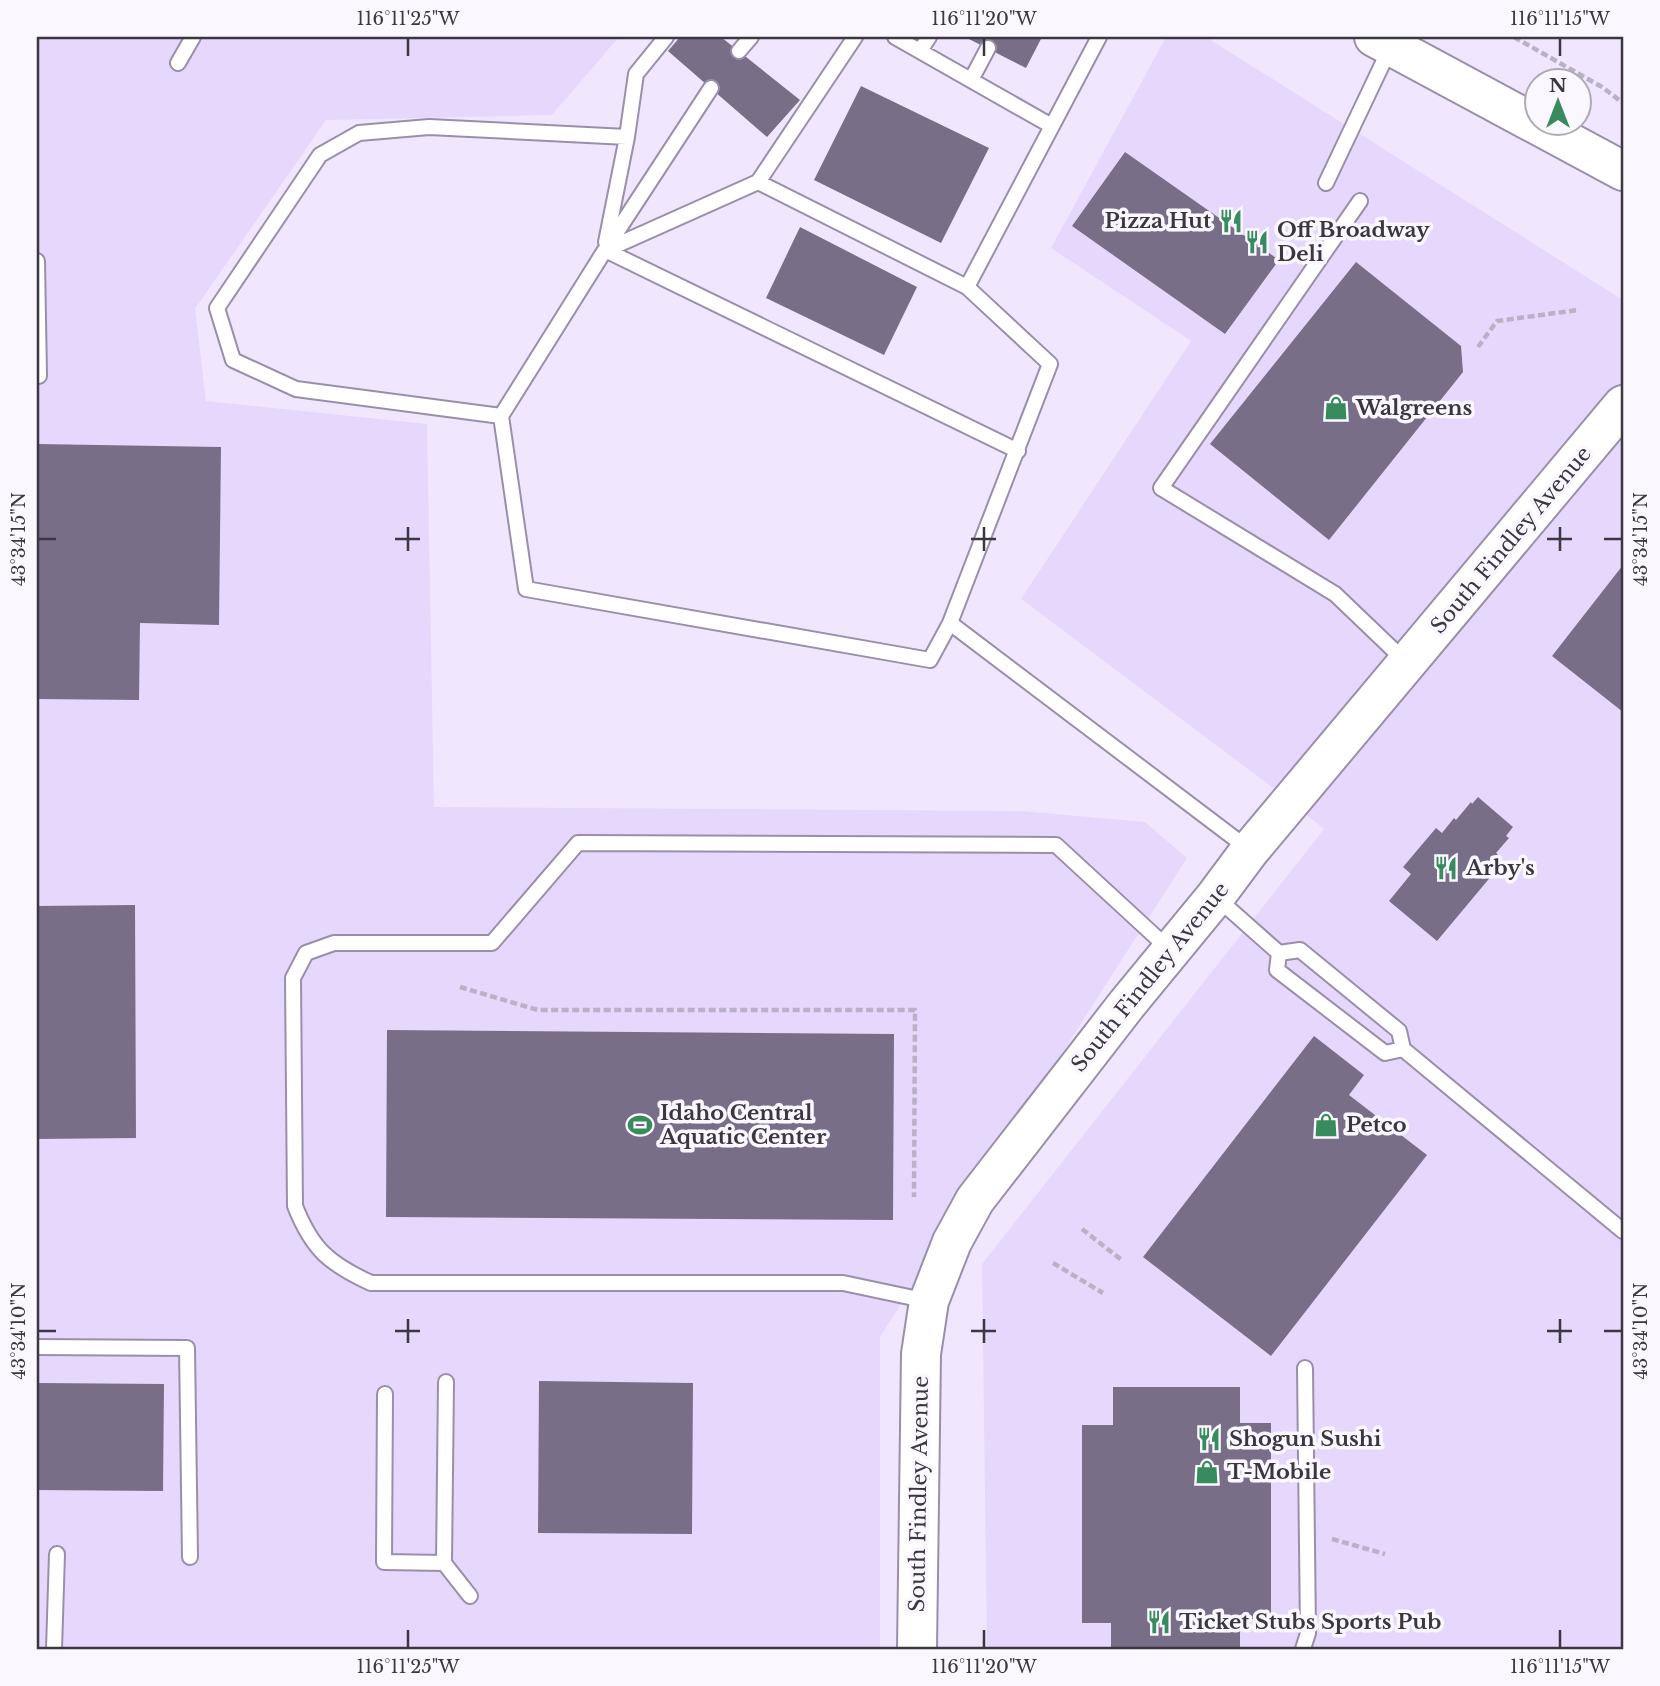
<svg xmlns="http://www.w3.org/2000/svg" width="1660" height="1686" font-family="'Libre Baskerville',serif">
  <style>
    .built { fill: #e6d8fc }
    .building { fill: #796e88 }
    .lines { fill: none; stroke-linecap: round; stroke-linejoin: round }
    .lane-casing { stroke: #9a8faa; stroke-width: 18 }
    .secondary-casing { stroke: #9a8faa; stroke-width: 42 }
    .path { stroke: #b9b1c5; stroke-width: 4.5; stroke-dasharray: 7 3.5; stroke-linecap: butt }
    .lane { stroke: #fff; stroke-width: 14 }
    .secondary { stroke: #fff; stroke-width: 38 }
    .ticks { fill: none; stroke: #3b3642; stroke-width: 2.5 }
    .labels { text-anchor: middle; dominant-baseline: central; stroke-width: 7; stroke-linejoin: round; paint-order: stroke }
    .poi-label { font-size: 21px; font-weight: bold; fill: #3b3642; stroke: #faf8fe; text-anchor: start }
    .street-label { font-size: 21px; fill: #3b3642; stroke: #faf8fe }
    .neatline { fill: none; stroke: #3b3642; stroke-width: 2.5 }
    .ticks-label { font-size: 18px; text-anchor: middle; fill: #3b3642 }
  </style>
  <rect width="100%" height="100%" fill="#f0e7ff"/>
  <path class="built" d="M37,37H619L552,115L326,120L195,309L206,401L427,424L434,807L1021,811L1145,822L1187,858L880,1337V1649H37Z
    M1166,37H1206L1623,300V1649H987L982,1264L1324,829L1264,781L1021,599L1191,341L1051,248Z"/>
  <path class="building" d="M680,37H721L800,100L767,137L668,51Z
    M965,37H1042L1026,68Z
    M861,86L989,148L941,243L814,180Z
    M1125,152L1279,260L1225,334L1072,226Z
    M800,227L917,287L884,355L766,298Z
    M1356,262L1461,346L1463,372L1329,540L1210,444Z
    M37,444L221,447L219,625L140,623L139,700L37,699Z
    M1623,565V712L1552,656Z
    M1478,797L1513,827L1506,836L1509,838L1496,853L1499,855L1487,869L1493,874L1437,941L1389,901L1411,874L1403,867L1436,828L1442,833L1454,818L1456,820L1471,802L1472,804Z
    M135,905L136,1138L37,1139V906Z
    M387,1030L894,1034L893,1220L386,1217Z
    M1314,1036L1364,1075L1349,1095L1427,1155L1271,1356L1143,1257Z
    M539,1381L693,1383L692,1534L538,1533Z
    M37,1383L164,1384L163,1491L37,1490Z
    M1113,1387H1240V1423H1271V1619H1240V1649H1111V1623H1082V1425H1113Z"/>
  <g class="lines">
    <g class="lane-casing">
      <path id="lane" d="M895,37L1050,125
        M739,51L751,37
        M920,51L929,37
        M178,63L193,37
        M971,80L988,48
        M711,88L605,250L501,416L526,589L930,660L950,623L1050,364L967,287L758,182
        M1326,183L1390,48
        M1360,201L1161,488L1335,594L1405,661
        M606,242L627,137L636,74L666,37
        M605,250L1018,451
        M606,250L758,182L855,37
        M37,261L39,376H37
        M967,287L1099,37
        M501,416L296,389L233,360L217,308L320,155L359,133L429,127L627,137
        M950,623L1250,850
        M1217,898L1279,953L1300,950L1399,1031L1403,1049L1385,1053L1277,970L1279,953
        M1403,1049L1623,1231
        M928,1301L843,1283H371C329,1264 312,1249 295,1206L293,978L306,953L334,943H492L578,843L1056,845L1170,950
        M37,1347L187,1348L190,1557
        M446,1382L444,1563L470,1596
        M385,1394L384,1562L444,1563
        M54,1649L57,1554
        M1303,1649L1308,1633L1305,1368"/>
    </g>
    <g class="secondary-casing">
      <path id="secondary" d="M1374,37L1623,171
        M917,1649L921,1354L929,1301L952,1242L975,1200L1127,1004L1215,897L1250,850L1623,405"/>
    </g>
    <path class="path" d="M1514,37L1602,87L1623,103
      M1478,347L1497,321L1578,310
      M460,987L538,1010H915L914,1197
      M1082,1229L1123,1261
      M1053,1263L1103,1293
      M1332,1539L1385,1554"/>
    <use href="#lane" class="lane"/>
    <use href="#secondary" class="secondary"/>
  </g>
  <path class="ticks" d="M408,38V56M984,38V56M1560,38V56M408,527V551M984,527V551M1560,527V551M38,539H56M395,539H420M971,539H996M1547,539H1572M1604,539H1622M408,1319V1343M984,1319V1343M1560,1319V1343M38,1331H56M395,1331H420M971,1331H996M1547,1331H1572M1604,1331H1622M408,1630V1648M984,1630V1648M1560,1630V1648"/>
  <defs>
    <g id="restaurant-bare" transform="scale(1.89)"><path d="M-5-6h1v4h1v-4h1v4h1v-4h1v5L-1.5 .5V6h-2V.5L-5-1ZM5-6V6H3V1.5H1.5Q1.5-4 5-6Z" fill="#378b5d" stroke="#faf8fe" stroke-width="2.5" paint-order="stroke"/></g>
    <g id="shop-bare" transform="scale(1.89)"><path d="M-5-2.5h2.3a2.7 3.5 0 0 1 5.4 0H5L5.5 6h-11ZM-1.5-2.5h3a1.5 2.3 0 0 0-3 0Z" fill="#378b5d" stroke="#faf8fe" stroke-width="2.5" paint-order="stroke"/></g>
    <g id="stadium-bare" transform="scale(1.89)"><path d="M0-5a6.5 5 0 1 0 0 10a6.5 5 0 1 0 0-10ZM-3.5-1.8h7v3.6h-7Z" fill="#378b5d" stroke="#faf8fe" stroke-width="2.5" paint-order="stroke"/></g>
  </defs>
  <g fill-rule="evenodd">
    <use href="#restaurant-bare" x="1231" y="221"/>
    <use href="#restaurant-bare" x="1257" y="242"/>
    <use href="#shop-bare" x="1336" y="408"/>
    <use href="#restaurant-bare" x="1446" y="868"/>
    <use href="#stadium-bare" x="640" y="1125"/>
    <use href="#shop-bare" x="1326" y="1125"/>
    <use href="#restaurant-bare" x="1209" y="1439"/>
    <use href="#shop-bare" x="1207" y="1472"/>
    <use href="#restaurant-bare" x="1159" y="1622"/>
  </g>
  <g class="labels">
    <g class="poi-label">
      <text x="1211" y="221" text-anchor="end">Pizza Hut</text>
      <text x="1277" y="230">Off Broadway<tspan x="1277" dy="24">Deli</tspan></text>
      <text x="1356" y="408">Walgreens</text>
      <text x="1466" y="868">Arby's</text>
      <text x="660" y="1113">Idaho Central<tspan x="660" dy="24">Aquatic Center</tspan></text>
      <text x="1346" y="1125">Petco</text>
      <text x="1229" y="1439">Shogun Sushi</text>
      <text x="1227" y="1472">T-Mobile</text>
      <text x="1179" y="1622">Ticket Stubs Sports Pub</text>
    </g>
    <g class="street-label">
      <text transform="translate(1511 540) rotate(-50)">South Findley Avenue</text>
      <text transform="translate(1150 977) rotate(-51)">South Findley Avenue</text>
      <text transform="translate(919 1494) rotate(-89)">South Findley Avenue</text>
    </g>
  </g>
  <rect width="1660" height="1686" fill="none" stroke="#faf8fe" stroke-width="77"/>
  <g transform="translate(1558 102)"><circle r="33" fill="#faf8fe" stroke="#aeaab3" stroke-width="2"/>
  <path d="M0-5L12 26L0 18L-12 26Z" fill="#378b5d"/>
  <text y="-10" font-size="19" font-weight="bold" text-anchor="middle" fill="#3b3642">N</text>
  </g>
  <rect x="38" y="38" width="1584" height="1610" class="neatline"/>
  <g class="ticks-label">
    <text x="408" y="25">116°11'25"W</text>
    <text x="984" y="25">116°11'20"W</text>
    <text x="1560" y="25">116°11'15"W</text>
    <text transform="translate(19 539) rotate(-90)" y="6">43°34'15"N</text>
    <text transform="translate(1641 539) rotate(-90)" y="6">43°34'15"N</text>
    <text transform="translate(19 1331) rotate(-90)" y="6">43°34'10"N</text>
    <text transform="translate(1641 1331) rotate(-90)" y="6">43°34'10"N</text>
    <text x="408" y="1673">116°11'25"W</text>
    <text x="984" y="1673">116°11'20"W</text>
    <text x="1560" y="1673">116°11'15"W</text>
  </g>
</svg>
